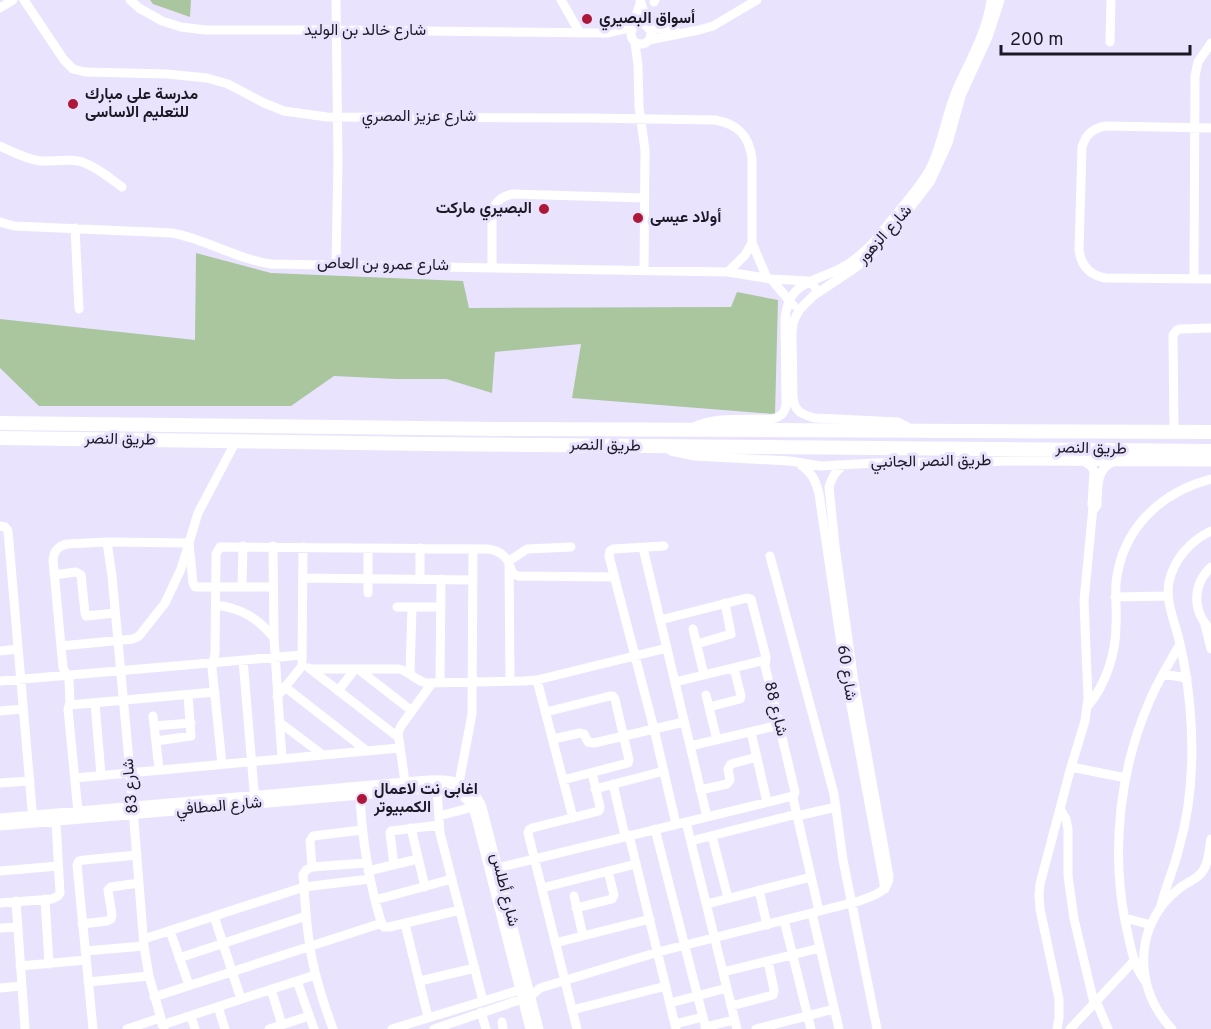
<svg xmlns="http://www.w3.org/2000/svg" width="1211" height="1029" font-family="Overpass,Vazirmatn,sans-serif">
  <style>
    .green { fill: #aac69f }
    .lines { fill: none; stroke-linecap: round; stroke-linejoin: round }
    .minor { stroke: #fff; stroke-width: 9 }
    .highway { stroke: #fff; stroke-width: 14 }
    .poi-dot { fill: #ad1738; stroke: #eae3fe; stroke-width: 2 }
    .labels { text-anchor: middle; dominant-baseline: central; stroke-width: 6; stroke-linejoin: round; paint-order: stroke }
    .poi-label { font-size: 16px; font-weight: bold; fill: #1c1925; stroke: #eae3fe; text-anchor: start }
    .street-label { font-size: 16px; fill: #1c1925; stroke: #eae3fe }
  </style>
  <rect width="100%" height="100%" fill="#eae3fe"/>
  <path class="green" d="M150,0H191L190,17L153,4Z
    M196,253L271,273L463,281L469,308L731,307L737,292L778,300L775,414L572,398L581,344L495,352L492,393L446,379H396L334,376L291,406H39L0,368V319L195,340Z"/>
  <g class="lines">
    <path class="minor" d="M24,0L64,60L73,69L85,72L167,74L207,78L228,84L264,103L284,111L327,117L587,118L715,120C738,124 749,136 752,158V243L767,278
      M130,0L139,8L162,21L181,27L205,30H336L607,33L633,27
      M336,0L338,162L336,265
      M561,0L580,33
      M640,0L645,15L646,25
      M654,2L655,0
      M0,8L13,0
      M631 34a10 10 0 1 1 20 0a10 10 0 1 1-20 0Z
      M636,25V15L640,4
      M648,28L676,31
      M649,40L699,30L713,26L757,0
      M1110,42L1111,0
      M635,43L638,65L639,107L645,150L644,270
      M1211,128L1106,126C1093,128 1086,134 1082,147L1079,250C1081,266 1090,275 1105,278L1211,279
      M0,146C13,152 26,159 40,161C55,162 72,157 87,164C99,169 111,179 122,187
      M0,222L14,226L172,233C206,239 236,259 271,264L728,272L771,279L808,281L814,285L817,293
      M75,228L79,309
      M492,267V213C495,201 502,196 513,194L645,198
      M728,272L745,255L752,243
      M771,279L793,305
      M1194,279L1195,76L1198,62L1211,43
      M692,428C715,416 746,420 772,419C780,417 784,414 786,406L785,319C788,286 806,283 833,272C847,266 859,257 870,246C880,235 889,223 899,211C910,197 923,183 931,167C943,142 946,114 957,89C970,60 987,32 991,0
      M911,429L898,422L815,418C802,415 794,411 793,397L792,334L793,323L795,318L800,309L813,296L855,268L870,256L910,208L930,182L948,143L961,96L988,37L1000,0
      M1174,432L1173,335L1177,330L1180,329L1211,328
      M671,451L694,456L790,461L821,466L876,463L1017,461L1211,462
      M1085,462L1091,466L1094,471L1092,505L1095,508L1097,505C1098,489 1095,470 1113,462
      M801,465C812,473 816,481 819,494L847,684L885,889
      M0,526L5,527L8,531L33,821
      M107,542L112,576L130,772L144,946L149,976L164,1029
      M273,546L274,638L282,759
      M664,546L613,549L610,551L609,556L654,729L676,824
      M643,548L707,817
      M770,556L834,794L843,860L877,1029
      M1211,567C1192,585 1192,612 1211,630
      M54,575L76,572L81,575L85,613L86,616L115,613
      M303,578L473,580
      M420,579V548
      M242,587L243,546
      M368,593V548
      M1115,597L1168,596
      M216,605C241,608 258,618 274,638
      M397,607H441
      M660,620L747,598L751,599L766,657L765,666L795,792L793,798L819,911
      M1205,625L1211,649
      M693,629L704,675
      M697,644L731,634L725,603
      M61,646L133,639L139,636L165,603L181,569L198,513L236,441
      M0,651L18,649
      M243,660L255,802
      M309,668L398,737
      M310,669H399C410,672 416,681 427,683L524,681L537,680L667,648
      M358,669L412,711
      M410,674L412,607
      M1163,674L1187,678
      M537,680L573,818
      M0,681L302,655
      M510,681L509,561L527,549L571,547
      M440,682L441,579
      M675,682L766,660
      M285,687L367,751
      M338,691L355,669
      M706,695L717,740
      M277,697L302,666L303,547
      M95,703L101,775
      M69,705L215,692
      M1088,706C1106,684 1116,653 1116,625C1117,611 1115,598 1116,584C1121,530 1160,492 1211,479
      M709,707L740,699L741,696L734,668
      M0,711L23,709
      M546,712L610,696H613L615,699L629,760L628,763L563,780
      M153,716L159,769
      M279,722L323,755
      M154,726L191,723
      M751,732L767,802
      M553,739L580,733L584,734L588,742L594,743L684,722
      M156,741L191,736L188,695
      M690,746L779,725
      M222,764L212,668L215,653L216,554L220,547L488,549C503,551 509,559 512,573L518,576L614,577
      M1071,767L1126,778
      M75,778L399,748
      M405,782L398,733L401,726L432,683
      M0,783L30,781
      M613,784L625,836
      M458,788L472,714L473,549
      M437,789L440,833L483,1001
      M595,789L664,771
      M700,790L727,784L730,780L728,769L731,764L757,757
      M360,795C362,840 369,883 382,925L384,927H389L460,910
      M1060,809L1066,819L1068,830V876L1074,919L1094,1003
      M78,812L68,709L70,703L69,680L63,668L53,560C54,551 58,546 67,544L107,542L189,543L193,583L195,587H273
      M439,816L473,807
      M797,816L836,807
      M0,818L405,782C436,780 467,772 482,807L539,1029
      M686,822L737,1029
      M0,826L396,792C425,790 463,778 475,814L530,1029
      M411,828L425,887
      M655,829L706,1029
      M629,835L676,1029
      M712,836L728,898
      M691,841L797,814
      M394,865L390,833L391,831L439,825
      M312,867L310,841L313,836L362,830
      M493,869L793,796
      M0,871L58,866
      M368,871L418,859
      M542,888L636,864
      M759,890L767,925
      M574,896L583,936
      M45,899L49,964
      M375,900L452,879
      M16,901L25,1029
      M0,903L52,899L58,896L60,893L56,822
      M707,904L811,877
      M576,908L612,899L614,895L608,871
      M1160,909C1165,888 1174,869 1179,848C1192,803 1194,754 1190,708C1188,686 1185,665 1180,644C1176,624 1165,603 1169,582C1174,559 1190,541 1211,531
      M812,913L839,1029
      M214,916L241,999
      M1125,918L1151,925
      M784,920L811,1029
      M82,924L107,921L111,919L112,915L108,890L111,887L139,883
      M405,924L428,1017
      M0,928L18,927
      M170,931L189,985
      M144,939L304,887L370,879
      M555,943L650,919
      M85,951L144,946
      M179,958L306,916
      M20,966L86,960
      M723,972L820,948
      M297,981L314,1029
      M420,981L475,968
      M1145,981C1132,963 1130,942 1125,921C1111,848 1120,768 1150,700C1158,681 1170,662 1180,644
      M88,982L149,976
      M0,988L22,986
      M271,989L282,1025
      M154,997L382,923
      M1096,1001L1108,1029
      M670,1003L727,988
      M731,1006L773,995L774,990L768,961
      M218,1007L225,1029
      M572,1010L666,986
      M481,1012L486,1029
      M191,1016L195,1029
      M502,1022L503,1029
      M675,1024L703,1017
      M162,1025L315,975
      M705,1027L734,1020
      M93,1029L77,865L79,861L84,860L137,855
      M127,1029L160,1018
      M269,1029L309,1016
      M333,1029C323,1002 314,975 310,947C306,923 305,899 303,875L306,870L312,867L366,863
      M392,1029L526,988
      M434,1029L531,996L540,988L658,952L859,901C872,896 889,892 889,876L854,682L835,546L829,487C832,477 835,472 843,465
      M577,1029L528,833L529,830L532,828L599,811L600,807L592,773
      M756,1029L834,1009
      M1057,1029L1059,1018V999L1040,909L1039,895L1040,884L1071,767L1085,721L1088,698L1084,601L1093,507
      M1070,1029L1134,961
      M1172,1029C1139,994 1133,942 1164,903C1169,897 1175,892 1181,887C1190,881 1201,877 1205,867C1209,859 1209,848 1211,839"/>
    <path class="highway" d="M0,423L497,429L1211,432
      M0,438L427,444L1211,451"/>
  </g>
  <g class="poi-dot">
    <circle cx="587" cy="19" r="6"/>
    <circle cx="73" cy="104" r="6"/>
    <circle cx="544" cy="209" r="6"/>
    <circle cx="638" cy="218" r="6"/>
    <circle cx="362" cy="799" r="6"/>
  </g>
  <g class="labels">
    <g class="poi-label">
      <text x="599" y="19">أسواق البصيري</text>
      <text x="85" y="95">مدرسة على مبارك<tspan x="85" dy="18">للتعليم الاساسى</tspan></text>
      <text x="532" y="209" text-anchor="end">البصيري ماركت</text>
      <text x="650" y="218">أولاد عيسى</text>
      <text x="374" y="790">اغابى نت لاعمال<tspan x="374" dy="18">الكمبيوتر</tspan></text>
    </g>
    <g class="street-label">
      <text x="365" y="31">شارع خالد بن الوليد</text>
      <text x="419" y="117">شارع عزيز المصري</text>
      <text transform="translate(885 235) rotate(-48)">شارع الزهور</text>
      <text transform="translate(383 265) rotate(1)">شارع عمرو بن العاص</text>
      <text transform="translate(120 440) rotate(1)">طريق النصر</text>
      <text transform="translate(605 446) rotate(1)">طريق النصر</text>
      <text transform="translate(1091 449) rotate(1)">طريق النصر</text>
      <text transform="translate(931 462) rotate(-1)">طريق النصر الجانبي</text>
      <text transform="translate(846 673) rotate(81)">شارع 60</text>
      <text transform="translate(775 709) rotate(76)">شارع 88</text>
      <text transform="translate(131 786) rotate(-95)">شارع 83</text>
      <text transform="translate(219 807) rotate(-5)">شارع المطافي</text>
      <text transform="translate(504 890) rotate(76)">شارع أطلس</text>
    </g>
  </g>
  <path d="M1001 45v9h189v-9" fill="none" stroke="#1c1925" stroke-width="3"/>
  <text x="1010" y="45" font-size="18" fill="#1c1925" stroke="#eae3fe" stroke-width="4.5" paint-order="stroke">200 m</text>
</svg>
